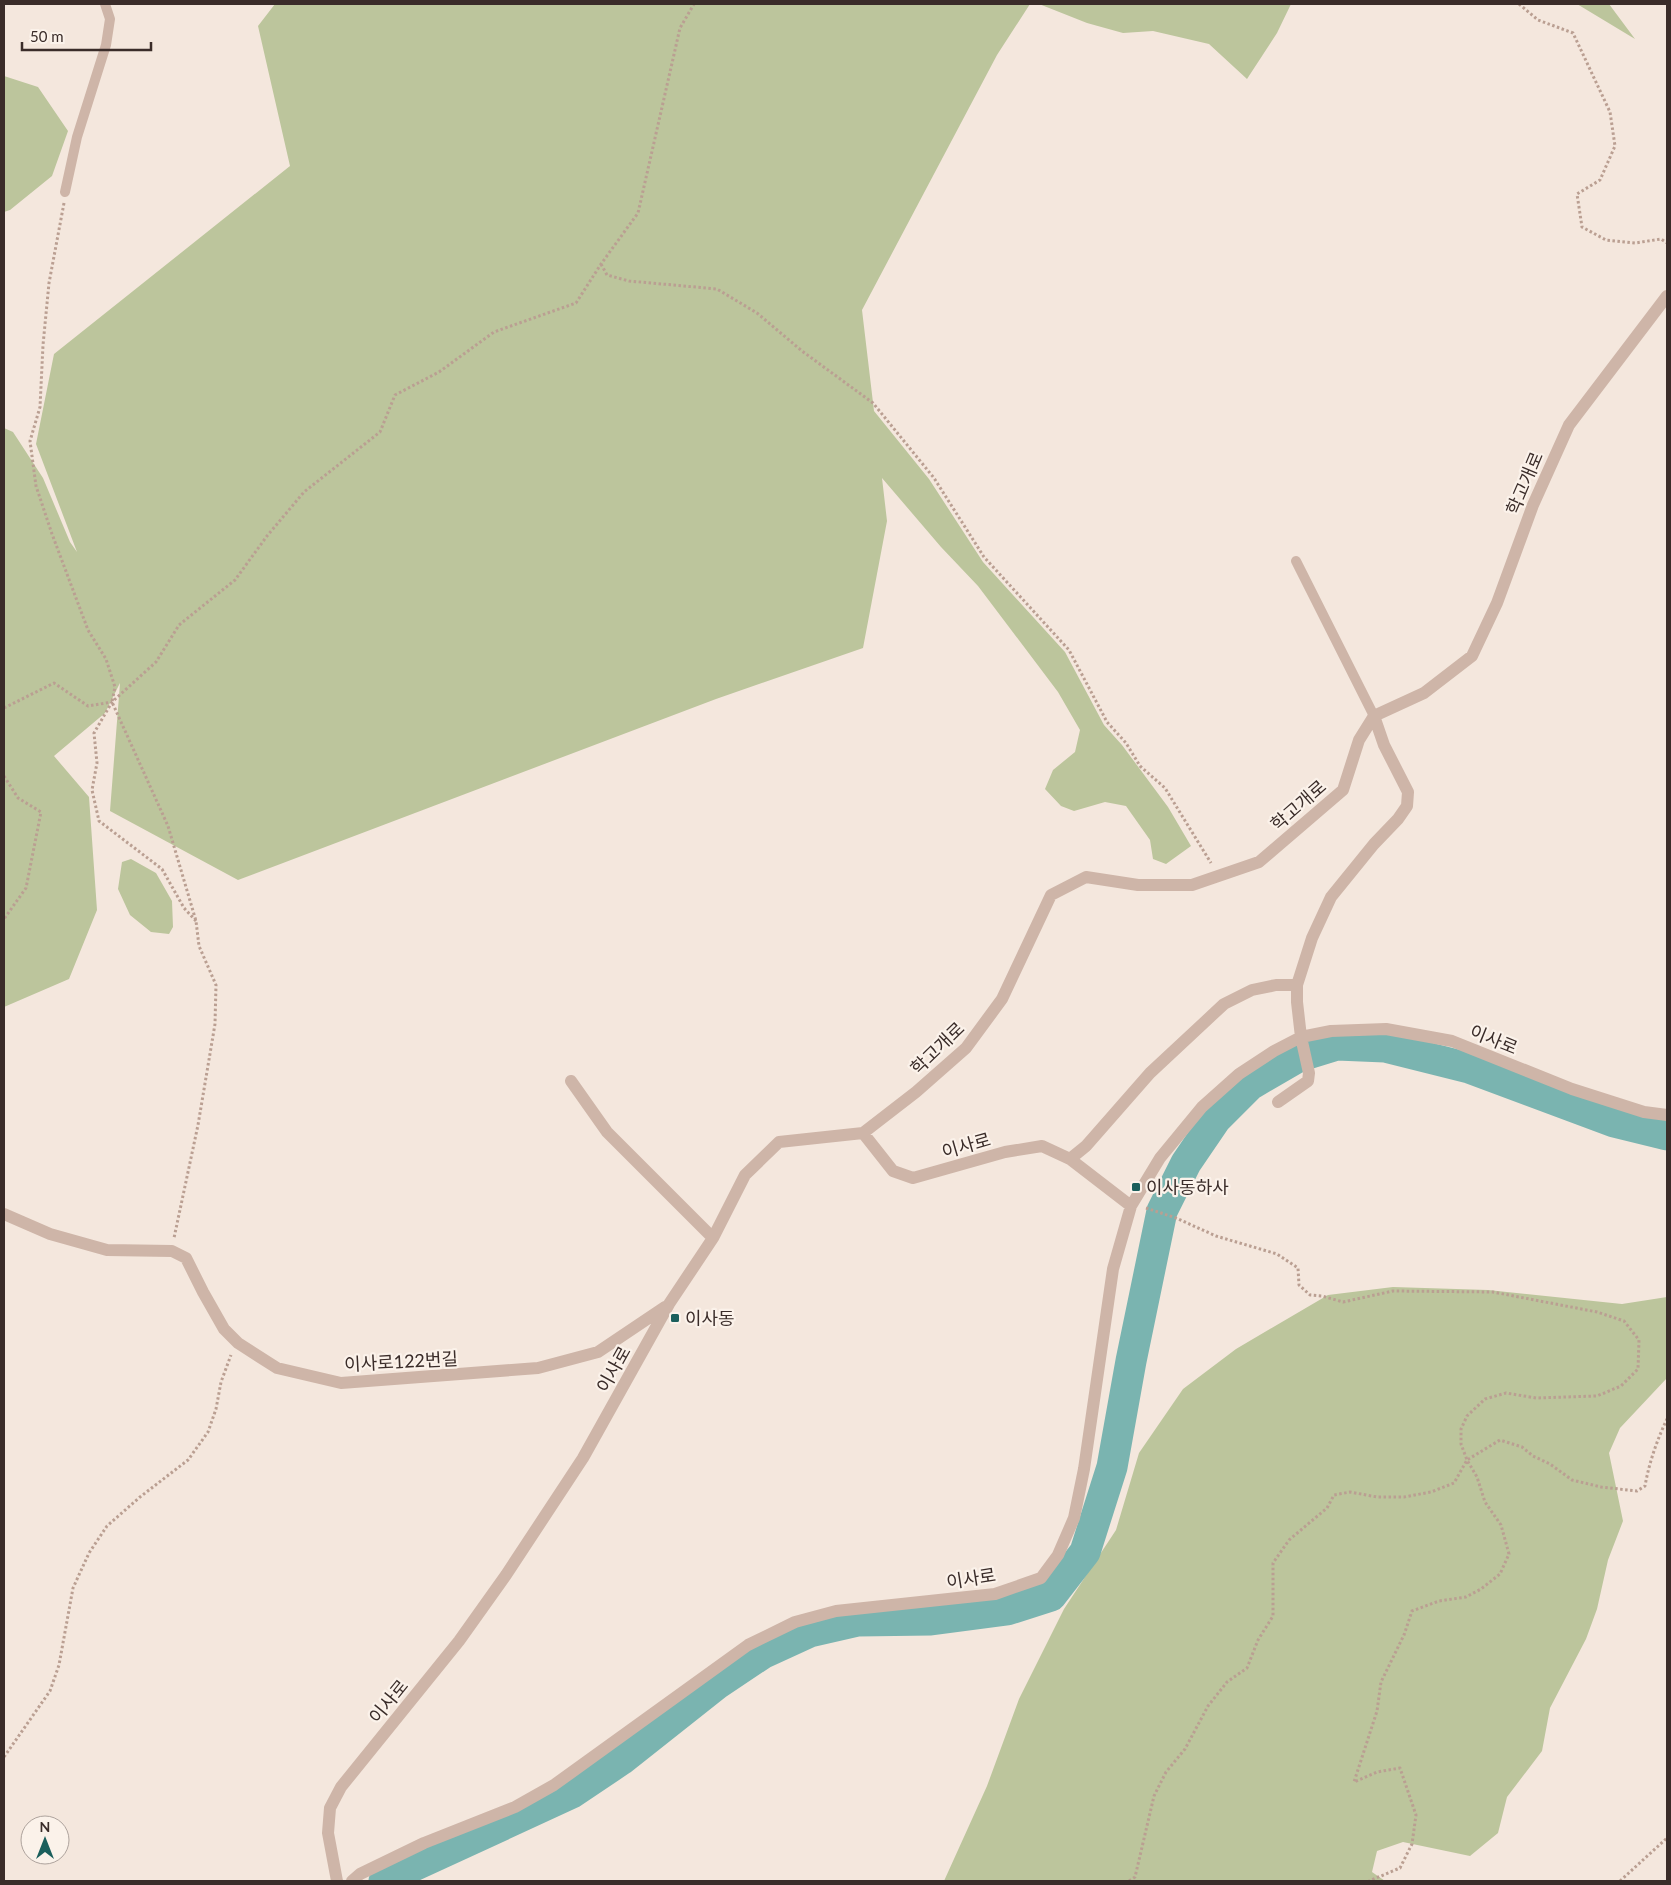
<svg xmlns="http://www.w3.org/2000/svg" width="1671" height="1885" font-family="Lato,'Noto Sans KR',sans-serif">
  <style>
    .green { fill: #bcc59c }
    .lines { fill: none; stroke-linecap: round; stroke-linejoin: round }
    .river { stroke: #7ab4b0; stroke-width: 31 }
    .path { stroke: #ba9f92; stroke-width: 3; stroke-dasharray: 2.5 2.5; stroke-linecap: butt }
    .lane { stroke: #ceb5a8; stroke-width: 10 }
    .street { stroke: #ceb5a8; stroke-width: 12 }
    .poi-dot { fill: #1b5f5c; stroke: #fbf2ea; stroke-width: 2 }
    .labels { text-anchor: middle; dominant-baseline: central; stroke-width: 4.5; stroke-linejoin: round; paint-order: stroke }
    .street-label { font-size: 18px; fill: #3a2c29; stroke: #fbf2ea }
    .poi-label { font-size: 18px; fill: #3a2c29; stroke: #fbf2ea; text-anchor: start }
  </style>
  <rect width="100%" height="100%" fill="#f4e7dd"/>
  <path class="green" d="M275,4H1030L997,55L862,310L874,411L929,479L983,562L1065,652L1104,725L1122,745L1168,807L1191,846L1166,864L1153,859L1150,840L1126,806L1105,802L1074,811L1061,806L1045,789L1053,770L1075,752L1080,730L1058,692L978,586L941,547L882,478L887,521L863,648L716,699L238,880L110,811L120,683L105,713L54,756L89,797L97,910L69,979L4,1007V428L13,432L43,478L70,542L77,552L36,444L54,354L290,166L258,26Z
    M1039,4H1291L1277,33L1247,79L1209,44L1153,31L1123,33L1087,23Z
    M1577,4H1609L1635,39Z
    M4,76L38,87L68,131L52,176L10,210L4,212Z
    M131,859L156,873L172,901L173,927L169,934L151,932L130,915L118,889L122,862Z
    M1393,1287L1488,1290L1622,1304L1667,1297V1378L1620,1428L1609,1453L1623,1521L1608,1560L1597,1609L1586,1639L1550,1708L1542,1751L1507,1797L1498,1833L1470,1856L1403,1842L1377,1851L1372,1872L1385,1881H944L987,1786L1019,1699L1064,1609L1116,1530L1139,1453L1183,1389L1236,1349L1328,1295Z"/>
  <g class="lines">
    <path class="river" d="M384,1881L394,1875L572,1793L621,1760L717,1684L762,1654L810,1632L858,1621L931,1620L1007,1610L1051,1596L1085,1552L1112,1467L1131,1361L1162,1211L1186,1163L1216,1119L1250,1085L1298,1057L1337,1045L1385,1047L1469,1068L1614,1122L1667,1135"/>
    <path class="path" d="M1519,4L1538,20L1573,33L1610,112L1615,146L1600,180L1577,194L1582,227L1606,240L1635,243L1661,239L1667,243
      M64,203L49,283L43,345L40,407L30,441L36,486L52,534L88,630L106,659L115,687L112,702L168,826L196,921L199,946L216,985L215,1024L198,1125L174,1238
      M601,264L607,275L629,281L717,289L757,313L802,351L873,403L934,478L984,557L1069,650L1107,722L1126,743L1140,766L1165,788L1211,863
      M4,708L54,683L88,706L112,702
      M4,776L18,798L41,812L26,888L4,919
      M196,921L184,908L162,869L99,821L92,790L97,763L94,733L112,702L156,662L179,625L235,580L267,536L304,492L380,432L395,395L439,372L494,332L576,303L601,264L638,213L680,28L694,4
      M1146,1208L1176,1218L1216,1236L1277,1254L1298,1268L1299,1285L1310,1295L1322,1296L1343,1302L1393,1291L1493,1292L1597,1312L1624,1321L1639,1340L1638,1369L1621,1386L1597,1396L1536,1398L1506,1393L1485,1399L1467,1416L1461,1429V1444L1467,1460L1477,1477L1485,1502L1501,1525L1509,1554L1500,1574L1481,1589L1466,1597L1439,1601L1412,1611L1404,1635L1381,1682L1377,1711L1354,1782L1377,1772L1400,1768L1416,1815L1412,1844L1400,1868L1369,1881
      M4,1757L50,1691L59,1665L73,1588L89,1553L107,1526L140,1497L188,1460L208,1432L216,1409L221,1382L231,1355
      M1129,1881L1135,1877L1154,1796L1166,1772L1185,1749L1208,1706L1227,1682L1247,1668L1258,1640L1273,1616V1563L1289,1540L1327,1508L1334,1495L1350,1492L1377,1497H1404L1431,1492L1454,1483L1467,1460L1500,1440L1522,1447L1533,1456L1550,1464L1572,1480L1601,1487L1637,1491L1645,1486C1649,1463 1657,1440 1667,1419
      M1620,1881L1667,1838"/>
    <path class="lane" d="M65,192L77,137L106,45L110,19L105,4
      M1296,561L1374,716"/>
    <path class="street" d="M571,1081L607,1132L713,1238
      M1278,1102L1308,1081L1309,1073L1301,1037L1297,1002V985L1312,938L1331,897L1374,844L1398,819L1407,806L1408,792L1384,745L1374,716
      M863,1133L916,1092L966,1048L1002,999L1051,895L1086,877L1138,885H1192L1259,862L1343,790L1359,740L1374,716L1424,693L1472,656L1497,603L1533,505L1569,425L1667,296
      M863,1133L893,1171L913,1178L1005,1152L1042,1146L1070,1159L1131,1206
      M1070,1159L1086,1146L1150,1073L1224,1004L1252,990L1276,985H1297
      M4,1214L50,1234L107,1250L172,1251L186,1258L203,1292L224,1329L238,1343L277,1368L341,1383L538,1368L598,1352L665,1307
      M337,1881L328,1833L330,1808L341,1787L459,1641L506,1575L583,1458L669,1304L713,1238L745,1175L779,1142L863,1133
      M352,1881L360,1874L424,1843L515,1807L554,1785L748,1645L795,1622L836,1611L995,1594L1041,1578L1058,1555L1074,1518L1084,1469L1113,1269L1131,1206L1160,1158L1202,1107L1239,1074L1274,1051L1301,1037L1331,1031L1386,1029L1452,1041L1572,1089L1644,1112L1667,1115"/>
  </g>
  <g class="poi-dot">
    <rect x="1131" y="1182" width="10" height="10" rx="2.5"/>
    <rect x="670" y="1313" width="10" height="10" rx="2.5"/>
  </g>
  <g class="labels">
    <g class="street-label">
      <text transform="translate(1524 483) rotate(-67)">학고개로</text>
      <text transform="translate(1298 805) rotate(-41)">학고개로</text>
      <text transform="translate(1494 1039) rotate(22)">이사로</text>
      <text transform="translate(937 1048) rotate(-44)">학고개로</text>
      <text transform="translate(966 1145) rotate(-16)">이사로</text>
      <text transform="translate(401 1361) rotate(-3)">이사로122번길</text>
      <text transform="translate(613 1369) rotate(-61)">이사로</text>
      <text transform="translate(971 1578) rotate(-9)">이사로</text>
      <text transform="translate(388 1701) rotate(-51)">이사로</text>
    </g>
    <g class="poi-label">
      <text x="1146" y="1187">이사동하사</text>
      <text x="685" y="1318">이사동</text>
    </g>
  </g>
  <rect width="1671" height="1885" fill="none" stroke="#3a2c29" stroke-width="10"/>
  <g transform="translate(45 1840)"><circle r="24" fill="#fbf2ea" stroke="#aea39d"/>
  <path d="M0-4L9 19L0 12L-9 19Z" fill="#1b5f5c"/>
  <text y="-8" font-size="14" font-weight="bold" text-anchor="middle" fill="#3a2c29">N</text>
  </g>
  <path d="M22 42v8h129v-8" fill="none" stroke="#3a2c29" stroke-width="2.5"/>
  <text x="30" y="42" font-size="15" fill="#3a2c29" stroke="#fbf2ea" stroke-width="4" paint-order="stroke">50 m</text>
</svg>
